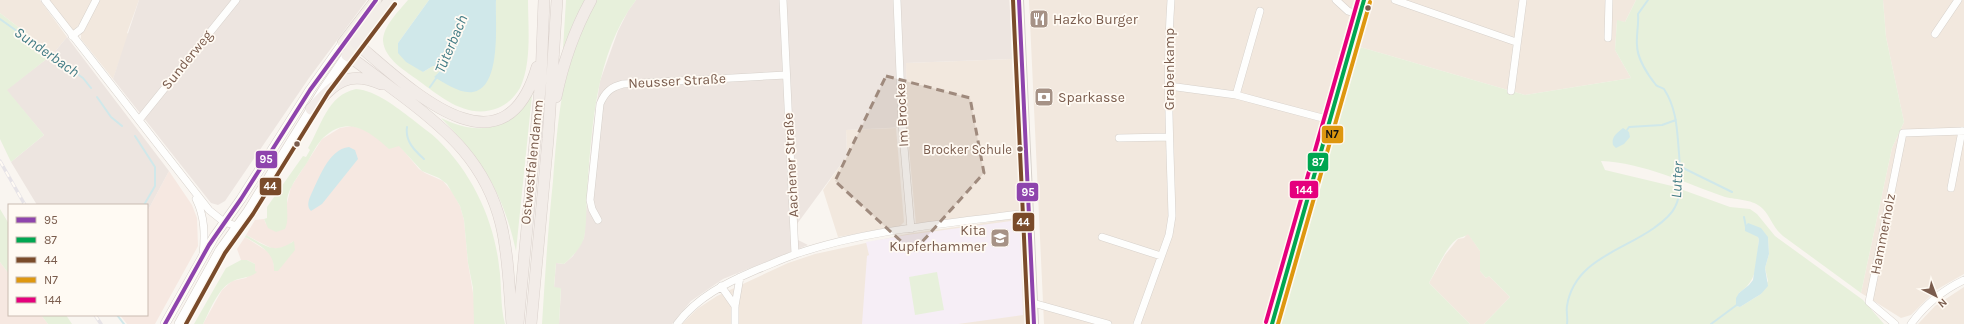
<svg xmlns="http://www.w3.org/2000/svg" width="1964" height="324" font-family="Karla,sans-serif">
  <style>
    .residential { fill: #f2e8de }
    .commercial { fill: #f6e8e1 }
    .industrial { fill: #ede5e0 }
    .education { fill: #f6eef6 }
    .green { fill: #e7f0db; fill-rule: evenodd }
    .water { fill: #d0e8ea }
    .lines { fill: none; stroke-linecap: round; stroke-linejoin: round }
    .stream { stroke: #d0e8ea; stroke-width: 2 }
    .minor-casing { stroke: #d7d1cb; stroke-width: 8 }
    .tertiary-casing { stroke: #d7d1cb; stroke-width: 10 }
    .secondary-casing { stroke: #d9d2cb; stroke-width: 10 }
    .primary-casing { stroke: #dad1cc; stroke-width: 12 }
    .trunk-casing { stroke: #dad1cc; stroke-width: 12 }
    .minor { stroke: #fefefd; stroke-width: 7 }
    .tertiary { stroke: #fefefd; stroke-width: 8 }
    .secondary { stroke: #fefefd; stroke-width: 9 }
    .primary { stroke: #f3eee8; stroke-width: 11 }
    .trunk { stroke: #f2ece8; stroke-width: 11 }
    .rail-casing { stroke: #e6e3e7; stroke-width: 3.5 }
    .rail { stroke: #fffaf3; stroke-width: 2; stroke-dasharray: 6; stroke-linecap: butt }
    .bus-1-casing { stroke: #fffaf3; stroke-width: 7 }
    .bus-2-casing { stroke: #fffaf3; stroke-width: 7 }
    .bus-3-casing { stroke: #fffaf3; stroke-width: 7 }
    .bus-4-casing { stroke: #fffaf3; stroke-width: 7 }
    .bus-5-casing { stroke: #fffaf3; stroke-width: 7 }
    .bus-1 { stroke: #8e44ad; stroke-width: 4 }
    .bus-2 { stroke: #00a651; stroke-width: 4 }
    .bus-3 { stroke: #7a4b2a; stroke-width: 4 }
    .bus-4 { stroke: #de970f; stroke-width: 4 }
    .bus-5 { stroke: #e5007d; stroke-width: 4 }
    .marked { fill: #9f8a7d; fill-opacity: 0.2; stroke: #9f8a7d; stroke-width: 3; stroke-dasharray: 8 5; stroke-linejoin: round }
    .bus-dot { fill: #7a5c4d; stroke: #fffaf3; stroke-width: 1.5 }
    .labels { text-anchor: middle; dominant-baseline: central; stroke-width: 3.5; stroke-linejoin: round; paint-order: stroke }
    .bus-label { font-size: 13px; fill: #7a5c4d; stroke: #fffaf3; text-anchor: end }
    .poi-label { font-size: 14px; fill: #7a5c4d; stroke: #fffaf3; text-anchor: start }
    .street-label { font-size: 14px; fill: #7a5c4d; stroke: #fffaf3 }
    .water-label { font-size: 15px; font-style: italic; fill: #437c86; stroke: #fffaf3 }
    .line-badge { stroke: #fffaf3; stroke-width: 1.5 }
    .badge-label { font-size: 11px; text-anchor: middle; font-weight: bold; fill: #fff }
    .pale-badge-label { font-size: 11px; text-anchor: middle; font-weight: bold; fill: #111 }
  </style>
  <rect width="100%" height="100%" fill="#f9f5f0"/>
  <path class="residential" d="M0,0H40L67,37L53,54L0,13Z
    M49,0H93L84,19L73,31Z
    M100,0H139L127,33L129,34L113,79L81,39V33L88,23Z
    M1029,0H1354L1264,324H1044Z
    M1373,0H1636L1625,22L1617,21L1615,50L1631,78L1525,95L1360,47Z
    M1883,0H1964V274L1936,290L1911,315L1901,318L1861,293L1892,148L1904,122L1886,37Z
    M1012,59L1020,211L916,224L907,127L906,63Z
    M896,128L904,222L900,226L838,237L823,190L847,156L846,130Z
    M1011,219L1020,223L1022,229L1026,324H682L697,309L717,296L788,263L815,254L907,234Z
    M1468,233L1480,251V271L1486,278L1489,276L1510,297L1484,324H1470L1429,283L1445,255L1458,239L1464,238Z
    M1964,287V324H1918L1935,306Z"/>
  <path class="commercial" d="M352,126L366,130L377,138L399,145L419,169L425,173L443,181L453,193L460,206L464,220L468,263L474,299V324H203L222,290L232,281L246,278L255,271V264L247,260H241L237,249L245,237L267,251L273,258L274,267L293,241L286,247L273,249L246,235L255,220L264,219L266,224L287,203L291,187L322,139L340,128Z
    M169,171L192,205L197,218L198,246L155,324H127L120,315H147V212Z
    M0,262L9,274V315H41L48,324H0Z"/>
  <path class="industrial" d="M139,0H367L309,78L225,201L218,205L211,203L113,79Z
    M636,0H1010L1012,59L906,63L907,127L846,130L847,156L797,224L798,240L808,245L723,279L691,301L672,324H559L561,289L554,288L556,263L564,264L573,256L584,238L592,134L600,81L618,31L628,11Z
    M67,37L169,171L147,212V205H37L11,162L44,135L6,90L53,54Z"/>
  <path class="education" d="M1011,221L1019,224L1020,229L1023,315L958,324H862L867,256L869,255L866,242L907,235Z"/>
  <path class="green" d="M408,0H429L398,43L423,72L433,66L440,68V71L437,74L494,58L496,0H528C528,27 532,62 520,88C515,96 507,105 498,108C468,120 442,98 419,81C406,71 385,60 383,41C383,26 399,11 408,0Z
    M566,0H585L575,19L563,49Z
    M597,0H636C595,54 592,127 587,193C586,208 587,223 584,238C580,249 573,256 564,264L556,263L554,287L561,288L559,324H542C545,276 548,229 553,181C558,119 562,53 597,0Z
    M1636,0H1883L1886,37L1904,122L1892,148L1861,293L1783,236C1773,228 1770,216 1763,209C1754,199 1737,200 1725,197C1685,183 1644,163 1601,161L1605,170L1672,186L1730,207L1750,209L1757,214L1775,236L1863,300L1884,324H1484L1510,297L1489,276L1486,278L1480,271V251L1468,234C1465,237 1461,237 1457,239C1446,247 1436,271 1429,283L1470,324H1281L1360,47L1525,95L1631,78L1615,50L1617,20L1625,22ZM1758,237H1768L1769,254L1765,268L1768,281L1761,294L1740,307L1736,306L1739,293C1759,280 1756,261 1759,240Z
    M0,13L53,54L7,90L44,135L11,162L0,139Z
    M356,89C377,91 396,107 412,119C420,126 430,132 438,140C472,173 494,220 499,266C502,285 500,306 505,324H474L473,288L468,263L464,220L460,206L447,184L439,178L422,171L399,146L389,149C369,131 348,114 323,138C317,144 312,154 308,161C301,172 292,183 288,195C285,206 290,218 285,229L276,232L268,228L264,219L267,218V207L303,156L306,157L310,150L308,148C321,127 327,95 356,89Z
    M532,95L516,251C503,193 483,160 441,118C477,136 509,131 532,95Z
    M0,209L9,224V274L0,262Z
    M246,235C266,246 273,255 294,241L295,250L278,271H274C275,252 259,245 245,237Z
    M241,260H247L255,264V271L257,272C249,279 240,277 231,282C217,290 210,311 203,324H194L226,268Z
    M937,272L944,310L915,315L909,277Z
    M41,315H66L72,324H48Z"/>
  <path class="water" d="M429,0H496C495,22 502,87 473,92C460,94 445,83 434,77L441,70L439,66H433L423,72L406,62L398,53V43Z
    M1623,128L1629,132L1630,137L1624,144L1616,148L1613,145C1611,137 1617,133 1623,128Z
    M349,147L355,150L358,159L322,204L311,211C307,207 308,202 310,197C318,181 328,149 349,147Z
    M1748,223L1761,228L1768,237L1769,254L1765,268L1768,286L1761,294L1740,307L1736,306V298L1739,293L1749,285L1753,280L1759,240L1758,237L1745,231V226Z"/>
  <g class="lines">
    <path class="stream" d="M0,19L83,78L91,88
      M430,87L437,77
      M97,97L111,117L122,126
      M407,127C405,141 414,150 424,159
      M1627,130L1629,127L1662,125L1676,120
      M135,136L155,167V186L144,205
      M1679,166L1732,192
      M1744,217L1746,227
      M117,315L124,324
      M1567,324C1568,318 1566,312 1567,306C1574,260 1622,251 1654,228C1661,223 1671,216 1675,207C1683,192 1680,170 1679,153C1677,130 1677,109 1664,89C1661,87 1658,87 1656,85C1648,75 1637,58 1637,45C1636,35 1639,25 1638,14L1648,0
      M1711,324L1738,304"/>
    <g class="minor-casing">
      <path id="minor" d="M45,0L209,210L224,222L237,226
        M783,0L795,254
        M897,0L902,123L911,229
        M1336,0L1348,11L1360,15
        M1395,0L1516,42
        M1935,34L1958,0
        M72,36L81,29L96,0
        M1608,38L1609,0
        M1169,86L1236,95L1330,120
        M1511,91L1523,0
        M1236,95L1260,11
        M139,120L236,0
        M1119,138L1169,137
        M1951,188L1962,131
        M196,199C205,217 205,235 203,255
        M598,220L592,209L590,200L600,104C605,92 611,87 623,84L786,75
        M1102,237L1161,256
        M721,286L735,306
        M1033,303L1108,324
        M677,324C697,297 726,283 756,270C769,265 782,259 796,254C869,229 952,223 1029,213
        M735,324V306L740,277
        M1137,324L1169,235L1172,216C1170,144 1166,72 1171,0
        M1895,324L1869,302L1903,133L1964,131
        M1911,324C1924,306 1943,290 1964,280"/>
    </g>
    <g class="tertiary-casing">
      <path id="tertiary" d="M1019,0L1034,324"/>
    </g>
    <g class="secondary-casing">
      <path id="secondary" d="M165,324L214,237L241,199L310,90L343,43
        M179,324L220,250L248,211L323,90L347,55
        M1272,324L1364,0"/>
    </g>
    <g class="primary-casing">
      <path id="primary" d="M343,43L376,0
        M347,55L390,0"/>
    </g>
    <g class="trunk-casing">
      <path id="trunk" d="M356,43C407,86 503,183 537,67
        M347,55C366,68 383,82 401,95C449,131 486,164 501,224C509,257 509,291 512,324
        M556,97C563,63 574,31 591,0
        M311,109C334,85 346,69 381,84
        M518,324L541,78L544,0
        M531,324L548,139L557,0"/>
    </g>
    <use href="#minor" class="minor"/>
    <use href="#tertiary" class="tertiary"/>
    <use href="#secondary" class="secondary"/>
    <use href="#primary" class="primary"/>
    <use href="#trunk" class="trunk"/>
    <g class="rail-casing">
      <path id="rail" d="M0,161L25,205
        M95,315L101,324"/>
    </g>
    <use href="#rail" class="rail"/>
    <g class="bus-1-casing">
      <path id="bus-1" d="M1019,0L1034,324
        M165,324L209,245L241,199L310,90L376,0"/>
    </g>
    <g class="bus-2-casing">
      <path id="bus-2" d="M1272,324L1364,0"/>
    </g>
    <g class="bus-3-casing">
      <path id="bus-3" d="M1013,0L1028,324
        M186,324L225,253L253,214L328,93L395,4"/>
    </g>
    <g class="bus-4-casing">
      <path id="bus-4" d="M1278,324L1370,2"/>
    </g>
    <g class="bus-5-casing">
      <path id="bus-5" d="M1266,322L1358,0"/>
    </g>
    <use href="#bus-1" class="bus-1"/>
    <use href="#bus-2" class="bus-2"/>
    <use href="#bus-3" class="bus-3"/>
    <use href="#bus-4" class="bus-4"/>
    <use href="#bus-5" class="bus-5"/>
  </g>
  <path class="marked" d="M886,76L970,98L984,173L913,252L835,181Z"/>
  <defs>
    <g id="restaurant-square" transform="scale(1)"><rect x="-9" y="-9" width="18" height="18" rx="4" fill="#a69286" stroke="#fffaf3"/><path d="M-5-6h1v4h1v-4h1v4h1v-4h1v5L-1.5 .5V6h-2V.5L-5-1ZM5-6V6H3V1.5H1.5Q1.5-4 5-6Z" fill="#fff"/></g>
    <g id="bank-square" transform="scale(1)"><rect x="-9" y="-9" width="18" height="18" rx="4" fill="#a69286" stroke="#fffaf3"/><path d="M-6-4H6V4H-6ZM0-2.3a2.3 2.3 0 1 0 0 4.6a2.3 2.3 0 1 0 0-4.6Z" fill="#fff"/></g>
    <g id="school-square" transform="scale(1)"><rect x="-9" y="-9" width="18" height="18" rx="4" fill="#a69286" stroke="#fffaf3"/><path d="M0-5L7-2L0 1L-7-2ZM-4 1L0 2.5L4 1V4Q0 6-4 4Z" fill="#fff"/></g>
  </defs>
  <g fill-rule="evenodd">
    <use href="#restaurant-square" x="1039" y="19"/>
    <use href="#bank-square" x="1044" y="97"/>
    <use href="#school-square" x="1000" y="238"/>
  </g>
  <g class="bus-dot">
    <circle cx="1368" cy="8" r="3.5"/>
    <circle cx="297" cy="144" r="3.5"/>
    <circle cx="1020" cy="149" r="3.5"/>
  </g>
  <g class="labels">
    <g class="bus-label">
      <text x="1012" y="149">Brocker Schule</text>
    </g>
    <g class="poi-label">
      <text x="1053" y="19">Hazko Burger</text>
      <text x="1058" y="97">Sparkasse</text>
      <text x="986" y="230" text-anchor="end">Kita<tspan x="986" dy="16">Kupferhammer</tspan></text>
    </g>
    <g class="street-label">
      <text transform="translate(187 60) rotate(-51)">Sunderweg</text>
      <text transform="translate(1169 69) rotate(-90)">Grabenkamp</text>
      <text transform="translate(677 81) rotate(-3)">Neusser Straße</text>
      <text transform="translate(902 115) rotate(-93)">Im Brocke</text>
      <text transform="translate(532 162) rotate(-84)">Ostwestfalendamm</text>
      <text transform="translate(791 165) rotate(-93)">Aachener Straße</text>
      <text transform="translate(1883 234) rotate(-79)">Hammerholz</text>
    </g>
    <g class="water-label">
      <text transform="translate(451 44) rotate(-67)">Tüterbach</text>
      <text transform="translate(47 52) rotate(35)">Sunderbach</text>
      <text transform="translate(1677 180) rotate(-87)">Lutter</text>
    </g>
  </g>
  <g class="line-badge">
    <rect x="1321" y="125" width="23" height="19" rx="4" fill="#de970f"/>
    <rect x="255" y="150" width="23" height="19" rx="4" fill="#8e44ad"/>
    <rect x="1307" y="152" width="22" height="20" rx="4" fill="#00a651"/>
    <rect x="259" y="177" width="23" height="19" rx="4" fill="#7a4b2a"/>
    <rect x="1289" y="180" width="30" height="19" rx="4" fill="#e5007d"/>
    <rect x="1016" y="182" width="23" height="20" rx="4" fill="#8e44ad"/>
    <rect x="1012" y="212" width="23" height="20" rx="4" fill="#7a4b2a"/>
  </g>
  <g class="badge-label">
    <text x="266" y="163">95</text>
    <text x="1318" y="166">87</text>
    <text x="270" y="190">44</text>
    <text x="1304" y="194">144</text>
    <text x="1028" y="196">95</text>
    <text x="1023" y="226">44</text>
  </g>
  <g class="pale-badge-label">
    <text x="1332" y="138">N7</text>
  </g>
  <rect x="8" y="204" width="140" height="112" fill="#fffaf3" stroke="#cabbb1"/>
  <rect x="16" y="217" width="20" height="6" fill="#8e44ad" stroke="#cabbb1"/>
  <text x="44" y="224" font-size="12" fill="#7a5c4d">95</text>
  <rect x="16" y="237" width="20" height="6" fill="#00a651" stroke="#cabbb1"/>
  <text x="44" y="244" font-size="12" fill="#7a5c4d">87</text>
  <rect x="16" y="257" width="20" height="6" fill="#7a4b2a" stroke="#cabbb1"/>
  <text x="44" y="264" font-size="12" fill="#7a5c4d">44</text>
  <rect x="16" y="277" width="20" height="6" fill="#de970f" stroke="#cabbb1"/>
  <text x="44" y="284" font-size="12" fill="#7a5c4d">N7</text>
  <rect x="16" y="297" width="20" height="6" fill="#e5007d" stroke="#cabbb1"/>
  <text x="44" y="304" font-size="12" fill="#7a5c4d">144</text>
  <g transform="translate(1936 296) rotate(138)" stroke="#fffaf3" stroke-width="3" paint-order="stroke">
  <path d="M0-3L7 15L0 10L-7 15Z" fill="#7a5c4d"/>
  <text y="-6" font-size="11" font-weight="bold" text-anchor="middle" fill="#7a5c4d">N</text>
  </g>
</svg>
